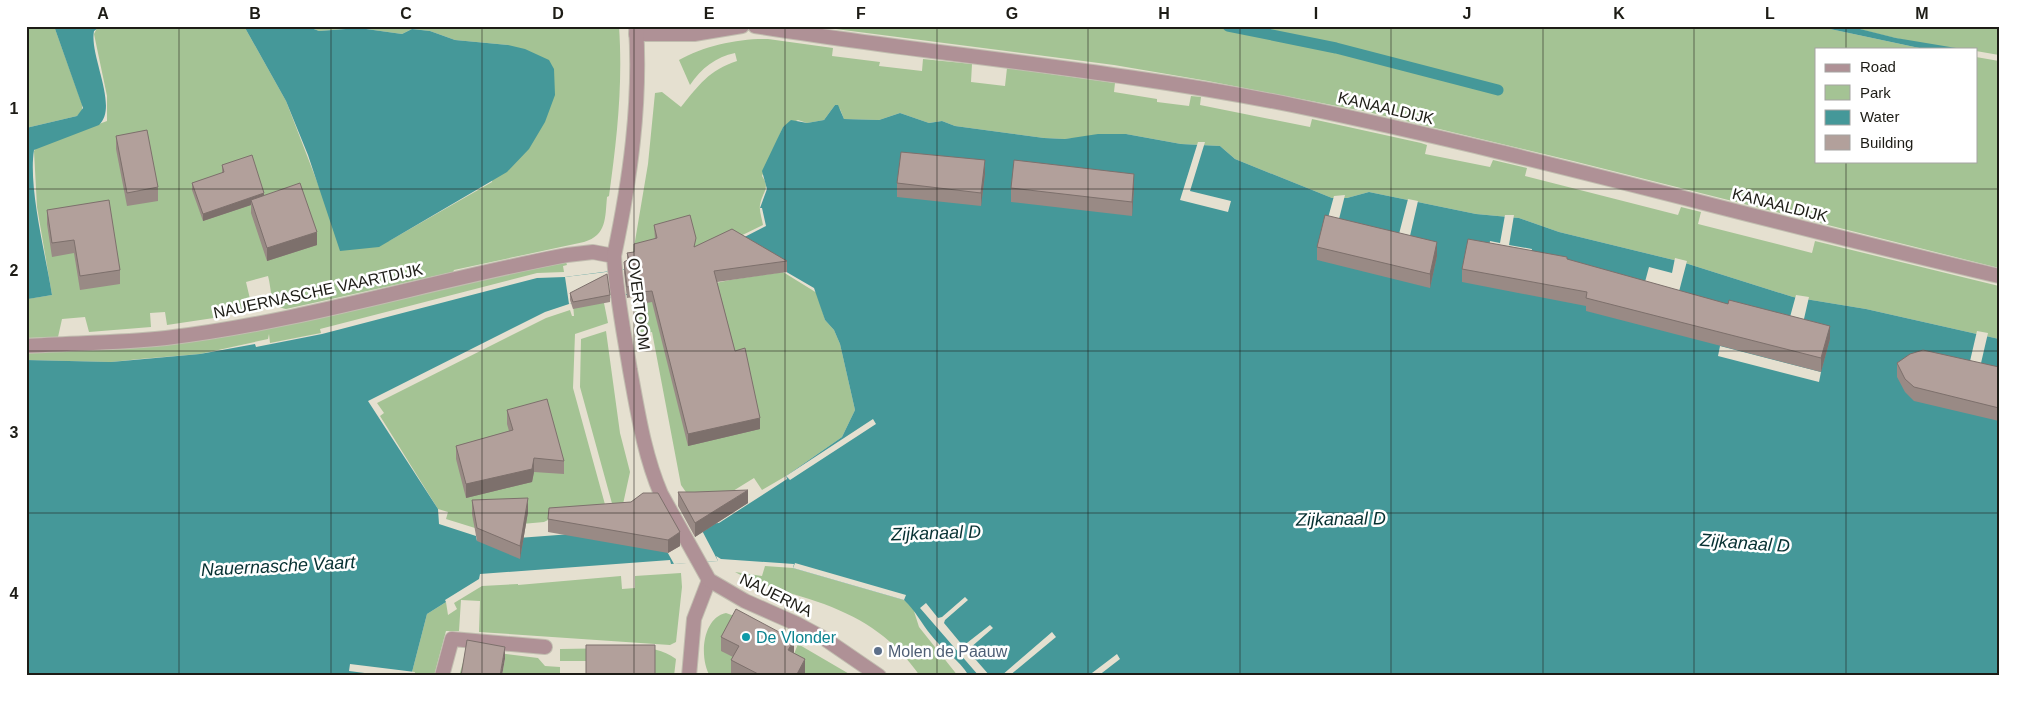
<svg xmlns="http://www.w3.org/2000/svg" width="2025" height="702" font-family="Arial,sans-serif">
  <style>
    .green { fill: #a4c394 }
    .water { fill: #459899; fill-rule: evenodd }
    .pier { fill: #e5e0d0 }
    .lines { fill: none; stroke-linecap: round; stroke-linejoin: round }
    .stream { stroke: #459899; stroke-width: 11 }
    .minor-casing { stroke: #c1bdaf; stroke-width: 16 }
    .tertiary-casing { stroke: #c1bdaf; stroke-width: 16 }
    .minor { stroke: #af9196; stroke-width: 14 }
    .tertiary { stroke: #af9196; stroke-width: 14 }
    .wall { fill: #998a85 }
    .shaded-wall { fill: #7d706c }
    .building { fill: #b2a09b; stroke: #7d706c }
    .grid { fill: none; stroke: #1d1c16; stroke-width: 1; stroke-opacity: 0.55 }
    .culture-dot { fill: #0f9aa8; stroke: #fff; stroke-width: 2 }
    .service-dot { fill: #5c6f8a; stroke: #fff; stroke-width: 2 }
    .labels { text-anchor: middle; dominant-baseline: central; stroke-width: 5; stroke-linejoin: round; paint-order: stroke }
    .street-label { font-size: 16px; fill: #1d1c16; stroke: #fff }
    .culture-label { font-size: 16px; fill: #0d838f; stroke: #fff; text-anchor: start }
    .service-label { font-size: 16px; fill: #4e5e75; stroke: #fff; text-anchor: start }
    .water-label { font-size: 18px; font-style: italic; fill: #073132; stroke: #fff }
    .neatline { fill: none; stroke: #1d1c16; stroke-width: 2 }
    .grid-label { font-size: 16px; text-anchor: middle; font-weight: bold; fill: #1d1c16 }
  </style>
  <rect width="100%" height="100%" fill="#e5e0d0"/>
  <path class="green" d="M26,26H54L82,104V111L77,116L26,128Z
    M101,26H244L286,101L321,192L389,241L492,182L508,45L455,40L430,31L412,29L402,34L359,28L319,31L306,26H488L512,29L535,26H619C623,85 617,138 609,196L607,197C605,218 607,235 584,242L454,270L453,272L286,309C269,306 272,290 268,276L246,282L250,299L248,310L227,316L167,325L165,312L150,313L151,327L89,332L85,317L62,319L58,337L26,338L27,299L52,295L37,207L34,151L37,147L107,121V96L94,34L97,28Z
    M812,26H1816L1924,49H1816V161H1976V57L1999,61V268L1573,161L1368,112L1208,81L1114,65Z
    M1848,26H1999V55L1976,51V49C1933,49 1890,37 1848,26Z
    M768,39L833,48L832,56L880,62L879,66L922,71L923,59L972,64L971,82L1005,86L1007,68L1115,83L1114,92L1157,99V102L1189,106L1191,96L1201,97L1200,105L1310,127L1312,119L1421,143L1427,145L1425,154L1490,167L1493,160L1527,168L1525,176L1678,215L1681,207L1701,212L1698,224L1812,253L1815,241L1999,286V339L1866,309L1793,297L1682,262L1559,232L1519,218L1476,214L1369,192L1347,198H1332L1235,159L1220,146L1181,144L1126,134L1065,139L1044,138L955,126L942,121L929,123L900,113L879,120L844,119L840,109L835,105L824,120L807,123L798,120L783,127L762,176C771,189 762,192 760,205C759,211 762,219 763,225L726,243L685,252L633,253L648,164L655,93L662,92L681,107C699,85 709,70 737,61L735,53C716,57 701,68 690,85L679,60C703,46 740,38 768,39Z
    M566,262L567,265L563,266L564,272L537,273L320,329L321,333L270,343L269,334L268,339L200,354L140,359L111,362L26,360V351L116,349L211,338L335,315L492,277Z
    M783,272L817,293L825,320L834,330L840,344L855,410L842,437L786,476L762,490L754,478L712,504L695,505L681,485L652,332L637,335L635,308L641,304L692,288L730,280Z
    M603,298L608,323L575,334L573,388L609,519H550L544,522L475,528L446,519L448,512L438,509L380,416L384,413L377,403L546,318L570,310L572,316H574L573,304Z
    M606,331L620,433L630,472L620,518H616L580,387L581,339Z
    M765,566L793,568L904,600L913,608L919,627L958,676H920C894,639 866,620 824,604C794,593 763,588 735,572L762,576Z
    M681,573L682,587L676,642L670,645L479,632L480,601L461,600L459,631H446L434,676H411L427,614L446,602L448,615L457,609L454,603L482,586L518,584V585L621,576L622,589L635,588V576Z
    M726,613L740,618L736,676H710C699,658 702,618 726,613Z
    M798,644L851,675L803,676L794,654Z
    M621,648C641,648 659,646 676,659L674,676H655L654,661H560V649Z
    M467,649L538,658L545,666L560,667V676H502L505,659L459,676Z"/>
  <path class="water" d="M54,26H101L94,31C89,55 119,107 99,125L34,150C28,188 46,256 52,295L28,299L26,303V128L77,116L83,108Z
    M244,26H306L319,31L359,28L402,34L412,29L430,31L455,40L508,45L525,49L549,60L554,69L555,95L545,122L529,149L507,172L379,247L340,251L308,155L286,101Z
    M1816,26H1848L1896,38L1962,49H1924Z
    M835,105H838L844,119L879,120L900,113L929,123L942,121L955,126L1044,138L1065,139L1098,134H1126L1181,144L1220,146L1235,159L1332,198H1347L1369,192L1476,214L1519,218L1559,232L1682,262L1793,297L1866,309L1999,339V676H969C959,659 942,650 931,635C921,623 916,611 904,600L793,568L794,564L721,559L716,556L718,561L671,564L670,560L480,574L479,579L445,600L446,602L427,614L411,676H26V360L111,362L200,354L255,344L256,347L322,334L537,278L565,277L649,266L727,246L766,226L762,208H760L767,189L762,171L783,127L791,120L807,123L824,120ZM783,270L814,288L825,320L834,330L840,344L855,410L842,437L786,476L787,479L719,523L477,541L476,536L439,524L438,509L368,401L545,312L569,304Z"/>
  <path class="pier" d="M1198,142H1205L1190,191L1231,201L1228,212L1180,200Z
    M1345,195L1336,231L1325,229L1334,196Z
    M1408,199L1418,201L1407,249L1399,234Z
    M1505,215H1514L1509,245L1532,249L1529,264L1487,256L1490,241L1500,243Z
    M1675,258L1687,261L1676,303L1642,293L1649,267L1672,273Z
    M646,267L633,293L569,304L565,277Z
    M1796,295L1809,297L1801,332L1787,328Z
    M1977,331L1988,333L1978,376L1967,374Z
    M1720,346L1821,372L1819,382L1718,356Z
    M873,419L876,424L790,480L786,476Z
    M697,521L718,561L674,564L654,528L655,524Z
    M795,563L906,595L904,600L793,568Z
    M965,597L968,600L945,620L944,623L963,646L990,625L993,628L970,648L969,652L990,676H979L920,608L926,603L938,618L942,617Z
    M1052,632L1056,637L1009,676H1001Z
    M1117,654L1120,659L1098,676H1088Z
    M350,664L415,672L414,676H388L349,671Z"/>
  <g class="lines">
    <path class="stream" d="M1228,26L1336,48L1498,90"/>
    <g class="minor-casing">
      <path id="minor" d="M755,26C934,55 1114,69 1292,105C1529,154 1763,221 1999,276
        M636,34H694L742,26
        M26,346C73,343 120,343 166,338C302,322 433,280 567,255L593,252L614,256
        M442,676L452,639L545,647
        M689,676L694,619L709,580"/>
    </g>
    <g class="tertiary-casing">
      <path id="tertiary" d="M636,26C641,104 630,180 614,256C616,294 624,333 630,370C638,413 644,454 661,494L709,580L745,601L797,624L825,639L879,676"/>
    </g>
    <use href="#minor" class="minor"/>
    <use href="#tertiary" class="tertiary"/>
  </g>
  <path class="wall" d="M116,136L158,187V201L127,206L116,149Z
    M222,165L264,195L317,245L267,261L251,213V205L203,221L192,190V183L222,173Z
    M985,174L981,206L897,197V183Z
    M1011,188H1134L1132,216L1011,202Z
    M47,210L120,270V284L80,290L74,253L52,257L47,224Z
    M654,225L696,247L787,261V272L717,282L735,351L760,429L688,446L652,302L641,304L639,296L627,298L624,273V262L627,260V253L634,252L655,239Z
    M1317,247L1437,256L1430,288L1317,260Z
    M1567,260L1830,339L1821,372L1586,311V306L1462,282V269Z
    M570,293L610,295V302L573,309L570,300Z
    M1897,363L1999,367V421L1914,401L1905,392L1897,377Z
    M507,410L564,461V474L534,472L532,482L466,498L456,459V446L509,431L507,424Z
    M678,492L748,503L695,537L678,506Z
    M472,500L528,512L520,559L477,541L472,514Z
    M631,502L680,546L668,553L548,532V519Z
    M721,637L794,653L805,673L803,676H736L731,673V660L733,657L721,651Z"/>
  <path class="shaded-wall" d="M985,160V174L981,206V193Z
    M1134,174V188L1132,216V202Z
    M264,193V200H251V205L203,221V214Z
    M317,232V245L267,261V248Z
    M1437,242V256L1430,288V274Z
    M1830,326V339L1821,372V358Z
    M760,418V429L688,446V434Z
    M534,458V472L532,482L466,498V484Z
    M748,490V503L695,537V523Z
    M528,498V512L520,559V546Z
    M680,532V546L668,553V540Z
    M794,640V654L788,650Z
    M505,647V659L502,676H500Z
    M805,659V673L803,676H796Z"/>
  <path class="building" d="M147,130L158,187L127,193L116,136Z
    M901,152L985,160L981,193L897,183Z
    M252,155L264,193L203,214L192,183L224,172L222,165Z
    M1014,160L1134,174L1132,202L1011,188Z
    M300,183L317,232L267,248L251,200Z
    M109,200L120,270L80,276L74,240L52,243L47,210Z
    M690,215L696,238L694,247L732,229L787,261L714,271L735,351L745,348L760,418L688,434L652,291L641,292L639,284L627,287L624,262L629,259L627,253L634,252V244L657,238L654,225Z
    M1325,215L1437,242L1430,274L1317,247Z
    M1468,239L1567,257V259L1728,304L1729,300L1830,326L1821,358L1586,298L1587,292L1462,269Z
    M607,274L610,295L573,302L570,293Z
    M1923,350L1999,367V408L1914,387L1905,379L1897,363L1910,354Z
    M547,399L564,461L534,458L532,469L466,484L456,446L513,430L507,410Z
    M748,490L695,523L678,492H695Z
    M643,493H658L680,532L668,540L548,519L549,508L631,502Z
    M528,498L520,546L477,528L472,500Z
    M736,609L794,640L788,650L805,659L796,676H762L731,660L739,646L721,637Z
    M467,640L505,647L500,676H461Z
    M586,645H655V676H586Z"/>
  <path class="grid" d="M179,26V676M331,26V676M482,26V676M634,26V676M785,26V676M937,26V676M1088,26V676M1240,26V676M1391,26V676M1543,26V676M1694,26V676M1846,26V49M1846,161V676M26,189H1999M26,351H1999M26,513H1999"/>
  <circle class="culture-dot" cx="746" cy="637" r="5"/>
  <circle class="service-dot" cx="878" cy="651" r="5"/>
  <g class="labels">
    <g class="street-label">
      <text transform="translate(1386 108) rotate(13)">KANAALDIJK</text>
      <text transform="translate(1780 205) rotate(14)">KANAALDIJK</text>
      <text transform="translate(318 291) rotate(-12)">NAUERNASCHE VAARTDIJK</text>
      <text transform="translate(639 304) rotate(83)">OVERTOOM</text>
      <text transform="translate(776 595) rotate(26)">NAUERNA</text>
    </g>
    <g class="culture-label">
      <text x="756" y="637">De Vlonder</text>
    </g>
    <g class="service-label">
      <text x="888" y="651">Molen de Paauw</text>
    </g>
    <g class="water-label">
      <text transform="translate(1341 519) rotate(-1)">Zijkanaal D</text>
      <text transform="translate(936 533) rotate(-2)">Zijkanaal D</text>
      <text transform="translate(1745 543) rotate(4)">Zijkanaal D</text>
      <text transform="translate(278 566) rotate(-3)">Nauernasche Vaart</text>
    </g>
  </g>
  <rect width="2025" height="702" fill="none" stroke="#ffffff" stroke-width="55"/>
  <rect x="1815" y="48" width="162" height="115" fill="#ffffff" stroke="#a5a4a2"/>
  <rect x="1825" y="64" width="25" height="8" fill="#af9196" stroke="#a5a4a2"/>
  <text x="1860" y="72" font-size="15" fill="#1d1c16">Road</text>
  <rect x="1825" y="85" width="25" height="15" fill="#a4c394" stroke="#a5a4a2"/>
  <text x="1860" y="98" font-size="15" fill="#1d1c16">Park</text>
  <rect x="1825" y="110" width="25" height="15" fill="#459899" stroke="#a5a4a2"/>
  <text x="1860" y="122" font-size="15" fill="#1d1c16">Water</text>
  <rect x="1825" y="135" width="25" height="15" fill="#b2a09b" stroke="#a5a4a2"/>
  <text x="1860" y="148" font-size="15" fill="#1d1c16">Building</text>
  <rect x="28" y="28" width="1970" height="646" class="neatline"/>
  <g class="grid-label">
    <text x="103" y="19">A</text>
    <text x="255" y="19">B</text>
    <text x="406" y="19">C</text>
    <text x="558" y="19">D</text>
    <text x="709" y="19">E</text>
    <text x="861" y="19">F</text>
    <text x="1012" y="19">G</text>
    <text x="1164" y="19">H</text>
    <text x="1316" y="19">I</text>
    <text x="1467" y="19">J</text>
    <text x="1619" y="19">K</text>
    <text x="1770" y="19">L</text>
    <text x="1922" y="19">M</text>
    <text x="14" y="114">1</text>
    <text x="14" y="276">2</text>
    <text x="14" y="438">3</text>
    <text x="14" y="599">4</text>
  </g>
</svg>
